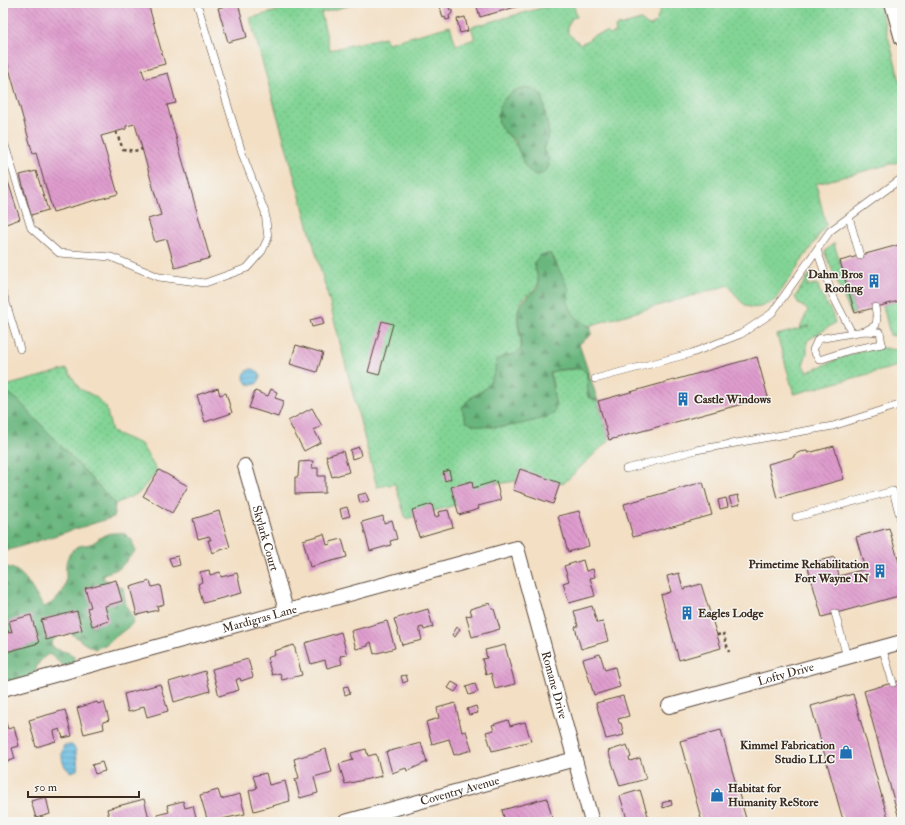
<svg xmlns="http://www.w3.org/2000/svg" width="905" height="825" font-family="'IM FELL Double Pica',serif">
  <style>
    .grass { fill: url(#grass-dots); stroke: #5e7f5a; fill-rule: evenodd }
    .forest { fill: url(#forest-firs); stroke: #52704e }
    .water { fill: url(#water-rules); stroke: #4e727e }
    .building { fill: url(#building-back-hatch) }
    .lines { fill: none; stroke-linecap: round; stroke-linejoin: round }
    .service-casing { stroke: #574537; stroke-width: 8 }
    .minor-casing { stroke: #574537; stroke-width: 16 }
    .path { stroke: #574537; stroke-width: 2.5; stroke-dasharray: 3 3; stroke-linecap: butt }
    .service { stroke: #fff; stroke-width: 7 }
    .minor { stroke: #fff; stroke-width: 14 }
    .labels { text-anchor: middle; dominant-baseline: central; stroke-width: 3; stroke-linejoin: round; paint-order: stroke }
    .poi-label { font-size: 12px; font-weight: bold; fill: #3b2a1e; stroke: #f6f6f2; text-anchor: end }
    .street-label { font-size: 12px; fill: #3b2a1e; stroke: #f6f6f2 }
  </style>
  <defs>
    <pattern id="grass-dots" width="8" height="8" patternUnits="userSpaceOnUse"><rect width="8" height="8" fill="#82d495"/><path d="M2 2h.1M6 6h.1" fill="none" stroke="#71b680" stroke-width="1.8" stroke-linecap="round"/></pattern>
    <pattern id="forest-firs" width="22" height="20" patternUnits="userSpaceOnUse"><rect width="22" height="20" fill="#69b67e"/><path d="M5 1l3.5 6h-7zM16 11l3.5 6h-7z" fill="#589467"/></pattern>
    <pattern id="water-rules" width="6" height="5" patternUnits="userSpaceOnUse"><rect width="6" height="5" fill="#62badf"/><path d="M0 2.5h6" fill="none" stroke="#5297b4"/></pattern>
    <pattern id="building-back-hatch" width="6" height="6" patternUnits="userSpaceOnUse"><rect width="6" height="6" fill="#df9cce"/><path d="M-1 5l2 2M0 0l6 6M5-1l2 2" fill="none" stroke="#b67fa7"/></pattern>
  </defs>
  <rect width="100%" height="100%" fill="#f6f6f2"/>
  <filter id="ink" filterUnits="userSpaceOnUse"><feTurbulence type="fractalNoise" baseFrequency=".025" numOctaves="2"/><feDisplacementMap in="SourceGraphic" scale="8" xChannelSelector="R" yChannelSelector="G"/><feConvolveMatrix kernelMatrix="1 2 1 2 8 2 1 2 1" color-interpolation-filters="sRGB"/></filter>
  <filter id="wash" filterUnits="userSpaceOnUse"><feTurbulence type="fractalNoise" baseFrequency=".012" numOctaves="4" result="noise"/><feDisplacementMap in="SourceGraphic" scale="16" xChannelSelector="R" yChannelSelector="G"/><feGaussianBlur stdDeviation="0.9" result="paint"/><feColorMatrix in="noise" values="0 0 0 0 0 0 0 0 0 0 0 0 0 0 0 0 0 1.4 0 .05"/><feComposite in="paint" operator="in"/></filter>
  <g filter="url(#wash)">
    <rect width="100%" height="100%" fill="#f3dfc4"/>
    <path class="grass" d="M281,3H359L321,13L330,50L385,37L388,43L450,26L456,45L475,39L471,27L560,3H573L577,17L572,18L568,26V33L580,44L587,41L594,35L607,32L610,35L616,33L615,27L641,20L647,25L651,26L656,22L661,7L658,4L651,5L648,3H879L902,88V161L816,184L826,225L775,300C750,315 743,307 729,285L588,326L580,323L567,304V295L554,258L551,254H547L535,268C545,297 526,287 519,307C514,321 522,335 521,349L515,355H505L496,365C496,379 484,392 471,397L497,426L505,427L544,418L554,388L550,373C560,368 570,371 581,368L587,374L588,397L598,401L609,440L563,484L520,471L516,481L497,484L495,481L459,504L406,519L395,484L377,487L328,296L250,18L277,11ZM514,91L542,95L549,134L543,150L547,154L533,173C519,161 520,142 504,132V99Z
      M834,243L855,313L851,314L826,256L825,251Z
      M813,271L807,286L815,284L818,285C821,299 833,309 835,323L807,341V353L803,365L807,372C827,365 856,349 877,348C886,347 893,351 902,349V365L794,394L777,335L810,326L800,328L808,310L799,304L795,297L811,272Z
      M902,300V334L895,336L890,335L883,305Z
      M67,369L80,389L96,397L106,407L112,432L141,444L157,471L139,493L115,504L18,400L3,390V378L9,385Z"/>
    <path class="forest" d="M531,88L542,95L549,134L543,150L549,159C549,165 548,172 542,174C525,180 520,151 515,141C511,135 503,133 500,126C492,105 510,88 531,88Z
      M547,254H551L570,291C562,304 578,323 591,327V335L579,344L598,401L588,397L587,374L581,368L557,370L550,373L556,407L554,414C529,424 491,433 466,422L462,408C467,400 471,398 479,393C491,386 495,373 497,360C504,353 515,358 521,349C522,316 506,313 538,288V279L534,263L539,256Z
      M3,390L18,400L115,504L114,517L3,552Z
      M124,533L132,540L135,551L120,568L105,574L103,579L114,583L123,588L126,605L134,620L131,625L105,645L95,649L85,644L68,631L58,634L51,643L53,648L69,653L74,656C73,680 56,658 49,654C41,658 35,666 35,676L3,693V569L7,567C28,571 32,594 45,607C83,586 53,567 75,548C81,544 86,546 93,543C96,541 99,538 103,536C109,532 117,533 124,533Z"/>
    <path class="water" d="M244 377a8 8 0 1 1 16 0a8 8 0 1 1-16 0Z
      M64,745H72L75,748C76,752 79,767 77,770L71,772C61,767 60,753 64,745Z"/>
    <g id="blocks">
      <path class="building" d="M3,3H148L165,64L142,70L145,79L168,73L176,103L167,105L210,258L175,268L167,239L155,242L148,219L161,215L135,124L126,126V129L101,136L118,194L53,212L36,153L33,154L3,47Z
        M238,3L247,37L228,42L218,8Z
        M439,3H448L450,11L452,10V13L449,16L450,19L446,20L445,17L443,18Z
        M476,3H530L480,17Z
        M465,17L468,31L460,33L457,19Z
        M3,166L20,219L3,225Z
        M36,171L48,210L31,215L20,175Z
        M902,244V300L855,313L840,261Z
        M322,317L324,324L312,327L310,320Z
        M382,321L393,324L379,375L368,372Z
        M296,345L323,353L317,372L290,364Z
        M757,357L768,397L609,440L598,401Z
        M218,388L220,395L226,393L232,413L205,422L197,395Z
        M271,389L277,392L275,398L284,401L278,417L249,408L255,391L268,396Z
        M312,408L322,426L314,430L321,442L304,451L288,421Z
        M834,446L844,479L777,498L768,464L794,457V455L800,452L807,451L808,453Z
        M359,447L361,456L352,459L350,450Z
        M343,451L349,472L332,477L326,456Z
        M313,461L312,468H318V476H325V493L295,494V477H298L299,462Z
        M520,469L560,483L553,504L513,490Z
        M159,470L188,486L172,513L143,496Z
        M449,470L451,479L445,481L443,472Z
        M472,481L473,488L496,481L501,500L478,506L479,509L459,515L451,487Z
        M703,482L712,515L633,537L624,504Z
        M366,493L369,501L360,503L358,495Z
        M738,495L740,504L732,506L729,497Z
        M726,498L728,507L720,509L718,500Z
        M432,504L435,517L439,516L438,512L448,510L453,527L419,537L412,510Z
        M347,507L350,516L342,518L340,509Z
        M219,511L230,547L212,553L208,540H211L209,536L198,539L193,519Z
        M579,511L589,546L568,552L558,516Z
        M383,516L384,523L392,520L397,539L390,541L391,545L370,551L362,522Z
        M889,528L902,573V595L822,617L807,564L834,557L839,576L865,569L856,537Z
        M324,534L327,545L331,544L330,542L342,539L347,557L310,567L303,540Z
        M178,556L180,565L172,567L169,558Z
        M583,560L586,571L593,569L595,577L590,578L595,596L569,603L563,583L569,581L564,566Z
        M209,570L210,575L220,572L221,577L237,573L242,593L203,603L198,584L202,582L200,572Z
        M679,573L683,589L701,584L721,648L679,660L661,595L671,592L667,576Z
        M116,580L122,601L105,606L109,621L92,626L87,608L91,607L85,588Z
        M150,581L152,587L160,585L164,604L157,606L158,610L137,615L130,587Z
        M490,603L492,609H494L500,629L472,637L466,616L472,615L470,609Z
        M592,606L597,623L603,622L608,641L581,649L575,627L578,626L574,611Z
        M428,609L433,627L424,630L423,627L419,628L422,640L402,645L394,619Z
        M77,611L82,630L46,640L41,620Z
        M31,615L39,643L3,653V632L8,630V633L12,632L9,621Z
        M387,621L395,648L374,654L371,642L368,644V646L356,649L351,631Z
        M457,627L460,629L455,637L452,635Z
        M341,632L347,655L340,656L342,664L327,668L325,660L311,664L305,643Z
        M294,645L302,675L282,680L280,673L272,675L267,658L275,655L274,651Z
        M505,645L515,684L495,689L491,673L486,675L482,659L487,658L485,650Z
        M600,654L605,670L615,667L620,687L594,695L583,659Z
        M248,659L253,677L241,681L240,678L236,680L239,690L219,696L212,669Z
        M205,671L210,691L174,702L169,682Z
        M406,675L408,681L403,683L401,676Z
        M902,680V822H900L864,691Z
        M452,682L459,686L455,692L448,688Z
        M160,684L168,711L147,717L144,706L140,707V709L128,712L124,694Z
        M475,684L478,692L469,695L466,687Z
        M348,686L350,693L345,695L343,687Z
        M853,694L889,822H844L841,813L811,706Z
        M623,696L629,716L618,719L619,723H621L624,735L606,739L596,703Z
        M97,702L98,704L104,702L109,720L103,722L104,729L84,734L77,708Z
        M455,703L462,732L466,731L472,750L454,755L449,739L432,744L426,722L439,718L437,708Z
        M476,706L478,713L469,715L467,709Z
        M65,710L72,736L63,738L60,729L54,731L56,741L36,747L29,720Z
        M3,720H5L8,729L14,727L19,746L12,748L15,759L3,763Z
        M508,720L510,726L525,722L531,741L492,751L486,732L494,730L492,725Z
        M721,730L732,770L747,822H702L680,741Z
        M421,743L427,762L407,771L406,768L392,773L386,752Z
        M627,745L631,757L629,758L630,761L640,758L646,779L620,786L608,751Z
        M326,749L332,772L314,777L318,793L300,798L295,779L299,778L294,759Z
        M366,749L368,756L376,754L382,776L345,784L339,764L353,760L351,753Z
        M102,762L105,771L95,774L92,765Z
        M266,773L269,785L285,781L290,801L254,811L249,791L257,788L253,776Z
        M218,790L221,799L240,794L245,814L208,822L200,795Z
        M640,790L650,822H628L620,796Z
        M46,797L50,814L36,818L31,801Z
        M547,798L552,818L538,822H505L502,810Z
        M144,799L150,822H110L107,809Z
        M671,800L672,805L663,808L662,803Z
        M183,801L185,808L193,806L197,822H159L157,815L169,812L167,805Z"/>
    </g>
  </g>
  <g filter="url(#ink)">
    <use href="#blocks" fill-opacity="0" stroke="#574537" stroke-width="1"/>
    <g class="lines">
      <g class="service-casing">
        <path id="service" d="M3,139L31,228L59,253L111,257L159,277L205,283L247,268L262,251L268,238L265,212L243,156L197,3
          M849,217L860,256
          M817,250L832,294L852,333L818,339L813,350L819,360L850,350L882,344L880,332L865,331L852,333
          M3,293L20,349
          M865,331L876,325L877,318L875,307
          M595,379L692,353L741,334L772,313L830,231L902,178
          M626,469L696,450L833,426L902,404
          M796,517L893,491L902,524
          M835,613L847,657
          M882,647L893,683"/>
      </g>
      <g class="minor-casing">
        <g id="minor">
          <path d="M892,3L902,39"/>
          <path id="s1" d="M245,466L286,610"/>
          <path id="s2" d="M3,689L517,548L592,822"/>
          <path id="s3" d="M669,706L902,642"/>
          <path id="s4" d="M345,822L575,759"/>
        </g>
      </g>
      <path class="path" d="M116,132L123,149L134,151L142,149
        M723,633L729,652
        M717,635L724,634"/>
      <use href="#service" class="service"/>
      <use href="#minor" class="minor"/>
    </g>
  </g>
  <defs>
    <g id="building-bare" transform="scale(1.08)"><path d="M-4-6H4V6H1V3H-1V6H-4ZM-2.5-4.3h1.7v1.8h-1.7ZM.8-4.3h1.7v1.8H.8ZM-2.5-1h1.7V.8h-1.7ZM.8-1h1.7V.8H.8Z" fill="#1f6fb2" stroke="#f6f6f2" stroke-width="2.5" paint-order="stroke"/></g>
    <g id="shop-bare" transform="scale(1.08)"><path d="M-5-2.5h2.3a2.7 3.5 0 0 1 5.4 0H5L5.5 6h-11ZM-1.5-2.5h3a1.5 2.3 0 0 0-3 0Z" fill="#1f6fb2" stroke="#f6f6f2" stroke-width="2.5" paint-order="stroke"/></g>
  </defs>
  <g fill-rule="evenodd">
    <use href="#building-bare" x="874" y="281"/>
    <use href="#building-bare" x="683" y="399"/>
    <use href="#building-bare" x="880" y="571"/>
    <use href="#building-bare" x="687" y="613"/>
    <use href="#shop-bare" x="846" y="752"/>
    <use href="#shop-bare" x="717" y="795"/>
  </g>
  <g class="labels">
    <g class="poi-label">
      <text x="863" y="274">Dahm Bros<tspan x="863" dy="14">Roofing</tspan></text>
      <text x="694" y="399" text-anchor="start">Castle Windows</text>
      <text x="869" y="564">Primetime Rehabilitation<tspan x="869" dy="14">Fort Wayne IN</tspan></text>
      <text x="698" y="613" text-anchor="start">Eagles Lodge</text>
      <text x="835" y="745">Kimmel Fabrication<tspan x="835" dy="14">Studio LLC</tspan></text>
      <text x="728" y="788" text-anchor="start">Habitat for<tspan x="728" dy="14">Humanity ReStore</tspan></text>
    </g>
    <g class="street-label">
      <text stroke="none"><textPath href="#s1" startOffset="75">Skylark Court</textPath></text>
      <text stroke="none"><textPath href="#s2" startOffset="266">Mardigras Lane</textPath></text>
      <text stroke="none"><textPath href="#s3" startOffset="121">Lofty Drive</textPath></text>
      <text stroke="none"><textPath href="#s2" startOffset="675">Romane Drive</textPath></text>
      <text stroke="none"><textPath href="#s4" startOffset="119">Coventry Avenue</textPath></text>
    </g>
  </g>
  <rect width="905" height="825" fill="none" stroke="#f6f6f2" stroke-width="16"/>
  <path d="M28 791v6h111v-6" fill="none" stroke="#3b2a1e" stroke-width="2"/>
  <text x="34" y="791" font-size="12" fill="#3b2a1e" stroke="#f6f6f2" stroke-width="3" paint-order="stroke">50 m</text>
</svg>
